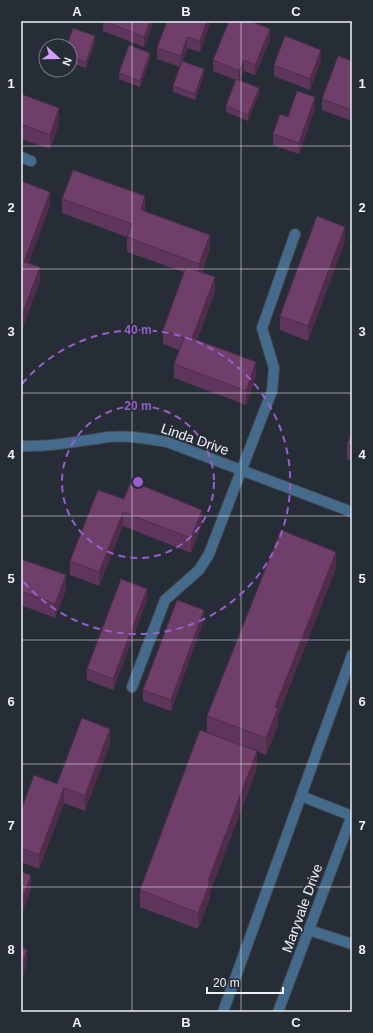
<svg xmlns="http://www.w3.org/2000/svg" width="373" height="1033" font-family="Arial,sans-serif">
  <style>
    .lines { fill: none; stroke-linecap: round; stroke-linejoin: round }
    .service-casing { stroke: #434951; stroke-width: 12 }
    .minor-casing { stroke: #434951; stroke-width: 12 }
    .tertiary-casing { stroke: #434951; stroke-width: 12 }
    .service { stroke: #446b8b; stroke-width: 10 }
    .minor { stroke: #446b8b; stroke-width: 10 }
    .tertiary { stroke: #446b8b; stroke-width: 10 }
    .wall { fill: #5f365b }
    .shaded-wall { fill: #4e2c4a }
    .building { fill: #6f3f6a; stroke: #4e2c4a }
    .grid { fill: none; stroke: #eef2f8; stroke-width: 1; stroke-opacity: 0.55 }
    .ring { fill: none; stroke: #985ecd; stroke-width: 2; stroke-dasharray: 7 5 }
    .labels { text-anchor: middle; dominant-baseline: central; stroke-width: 3.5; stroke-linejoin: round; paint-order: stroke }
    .street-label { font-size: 14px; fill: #eef2f8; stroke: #272d36 }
    .centre { fill: #985ecd; stroke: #272d36; stroke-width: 2 }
    .ring-label { font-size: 12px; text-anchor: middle; font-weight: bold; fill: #985ecd; stroke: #272d36; stroke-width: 3.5; stroke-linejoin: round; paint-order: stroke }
    .neatline { fill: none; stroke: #eef2f8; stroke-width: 1.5 }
    .grid-label { font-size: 13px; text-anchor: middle; font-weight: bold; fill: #eef2f8 }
  </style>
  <rect width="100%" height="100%" fill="#272d36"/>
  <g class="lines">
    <g class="service-casing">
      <path id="service" d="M21,157L31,161
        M132,687L165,600L199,570L209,554L272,391L274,368L262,328L295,234
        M301,796L352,655
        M309,930L352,944
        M223,1012L301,796L352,816"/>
    </g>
    <g class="minor-casing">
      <path id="minor" d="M21,446C52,447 79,441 109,437C129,435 148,439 167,442L352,512"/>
    </g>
    <g class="tertiary-casing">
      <path id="tertiary" d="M278,1012L352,815"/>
    </g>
    <use href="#service" class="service"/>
    <use href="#minor" class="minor"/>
    <use href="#tertiary" class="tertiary"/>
  </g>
  <path class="wall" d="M103,21H154L144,47L103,31Z
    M211,21L200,52L187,48L183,61L204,75L195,100L173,92V86L180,67L157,59V48Z
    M270,40L255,75L244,71L239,81L259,94L248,121L226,112V106L236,80L213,71V60Z
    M95,42L86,68L70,63V46Z
    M150,59L140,87L119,79V73Z
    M321,61L310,90L274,76V65Z
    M352,61V121L322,110V99Z
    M21,94L59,123L50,149L21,139Z
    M315,108L299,154L273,145V134Z
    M62,199L145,211L210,249L202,272L215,292L197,340L256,376L246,405L174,378V364L179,350L163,344V330L184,272L127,252V237L62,213Z
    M345,241L308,341L280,330V316Z
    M352,431V461L347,459V445Z
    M124,499L202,524L191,553L123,526L99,586L70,575V561Z
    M21,559L66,590L55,618L21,605Z
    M336,568L278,716V725L266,755L257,751V768L210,892V898L198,929L140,907V890L256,751L207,732V716Z
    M147,600L113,690L87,680V669Z
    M204,620L171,711L143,701V690Z
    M110,744L85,811L64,803L39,869L21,862V811Z"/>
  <path class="shaded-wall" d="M150,21H154L144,47V37Z
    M207,21H211L200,52V41Z
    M270,29V40L255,75V65Z
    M95,36V42L86,68V62Z
    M187,37V48L181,67V56Z
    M321,50V61L310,90V79Z
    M150,53V59L140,87V81Z
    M244,60V71L239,81V71Z
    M204,69V75L195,100V94Z
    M259,88V94L248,121V115Z
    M315,97V108L299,154V143Z
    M59,108V123L50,149V135Z
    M50,192V206L24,276V262Z
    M145,196V211L141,224V210Z
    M345,227V241L308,341V326Z
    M210,235V249L199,278V264Z
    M40,267V282L21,333V318Z
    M215,277V292L192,352V338Z
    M256,362V376L246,405V391Z
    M202,510V524L191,553V538Z
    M123,512V526L99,586V572Z
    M336,552V568L278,716V725L266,755V738L275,707Z
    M66,575V590L55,618V604Z
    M147,589V600L113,690V679Z
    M204,610V620L171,711V700Z
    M110,729V744L85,811V796Z
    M257,751V768L210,892V898L198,929V913L208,881Z
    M64,788V803L39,869V855Z
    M31,875V890L21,916V902Z
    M27,950V964L21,981V966Z"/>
  <path class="building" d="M105,21H150L144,37Z
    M167,21H207L200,41L187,37L181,56L157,48Z
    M229,21H250L270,29L255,65L244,60L239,71L213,60Z
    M73,28L95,36L86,62L70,57V46H67Z
    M285,36L321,50L310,79L274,65Z
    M129,45L150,53L140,81L119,73Z
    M338,56L352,61V110L322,99Z
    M182,61L204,69L195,94L173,86Z
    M236,79L259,88L248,115L226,106Z
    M297,91L315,97L299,143L273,134L280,114L288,117Z
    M21,94L59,108L50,135L21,124Z
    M73,170L145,196L141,210L210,235L199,264L127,237L132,224L62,199Z
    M21,181L50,192L24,262L40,267L21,318Z
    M317,216L345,227L308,326L280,316Z
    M186,267L215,277L192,338L256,362L246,391L174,364L184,338L163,330Z
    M352,431V446L347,445Z
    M131,481L202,510L191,538L123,512L99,572L70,561L98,490L124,499Z
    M281,530L336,552L275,707L278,708L266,738L207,716Z
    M21,559L66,575L55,604L21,591Z
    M121,579L147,589L113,679L87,669Z
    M177,600L204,610L171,700L143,690Z
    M82,718L110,729L85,796L64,788L39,855L21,848V811L34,775L57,784Z
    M200,730L257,751L208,881L210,882L198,913L140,890Z
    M21,872L31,875L21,902Z
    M21,947L27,950L21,966Z"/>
  <path class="grid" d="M132,21V1012M241,21V1012M21,146H352M21,269H352M21,393H352M21,516H352M21,640H352M21,764H352M21,887H352"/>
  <g class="ring">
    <circle cx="138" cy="482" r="76"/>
    <path d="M22 384A152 152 0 1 1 22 580"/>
  </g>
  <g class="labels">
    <g class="street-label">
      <text transform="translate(195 439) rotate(19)">Linda Drive</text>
      <text transform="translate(302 908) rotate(-70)">Maryvale Drive</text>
    </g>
  </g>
  <circle cx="138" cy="482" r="6" class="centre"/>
  <g class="ring-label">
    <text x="138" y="334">40 m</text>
    <text x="138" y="410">20 m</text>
  </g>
  <rect width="373" height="1033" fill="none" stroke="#272d36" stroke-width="44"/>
  <g transform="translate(58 58) rotate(111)"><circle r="19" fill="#272d36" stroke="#777c84"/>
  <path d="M0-3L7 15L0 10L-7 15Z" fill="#d49cfb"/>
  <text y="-6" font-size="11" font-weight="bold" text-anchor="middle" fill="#eef2f8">N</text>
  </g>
  <path d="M207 987v6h76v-6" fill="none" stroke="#eef2f8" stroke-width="2"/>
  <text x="213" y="987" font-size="12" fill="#eef2f8" stroke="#272d36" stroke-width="3" paint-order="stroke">20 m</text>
  <rect x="22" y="22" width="329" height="989" class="neatline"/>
  <g class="grid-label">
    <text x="77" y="16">A</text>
    <text x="186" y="16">B</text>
    <text x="296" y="16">C</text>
    <text x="11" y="88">1</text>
    <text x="362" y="88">1</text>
    <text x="11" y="212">2</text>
    <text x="362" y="212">2</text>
    <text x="11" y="336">3</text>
    <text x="362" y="336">3</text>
    <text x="11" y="459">4</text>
    <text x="362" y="459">4</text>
    <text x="11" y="583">5</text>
    <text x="362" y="583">5</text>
    <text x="11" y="706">6</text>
    <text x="362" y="706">6</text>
    <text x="11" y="830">7</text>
    <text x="362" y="830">7</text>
    <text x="11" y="954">8</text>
    <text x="362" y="954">8</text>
    <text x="77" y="1027">A</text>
    <text x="186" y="1027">B</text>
    <text x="296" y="1027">C</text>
  </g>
</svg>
